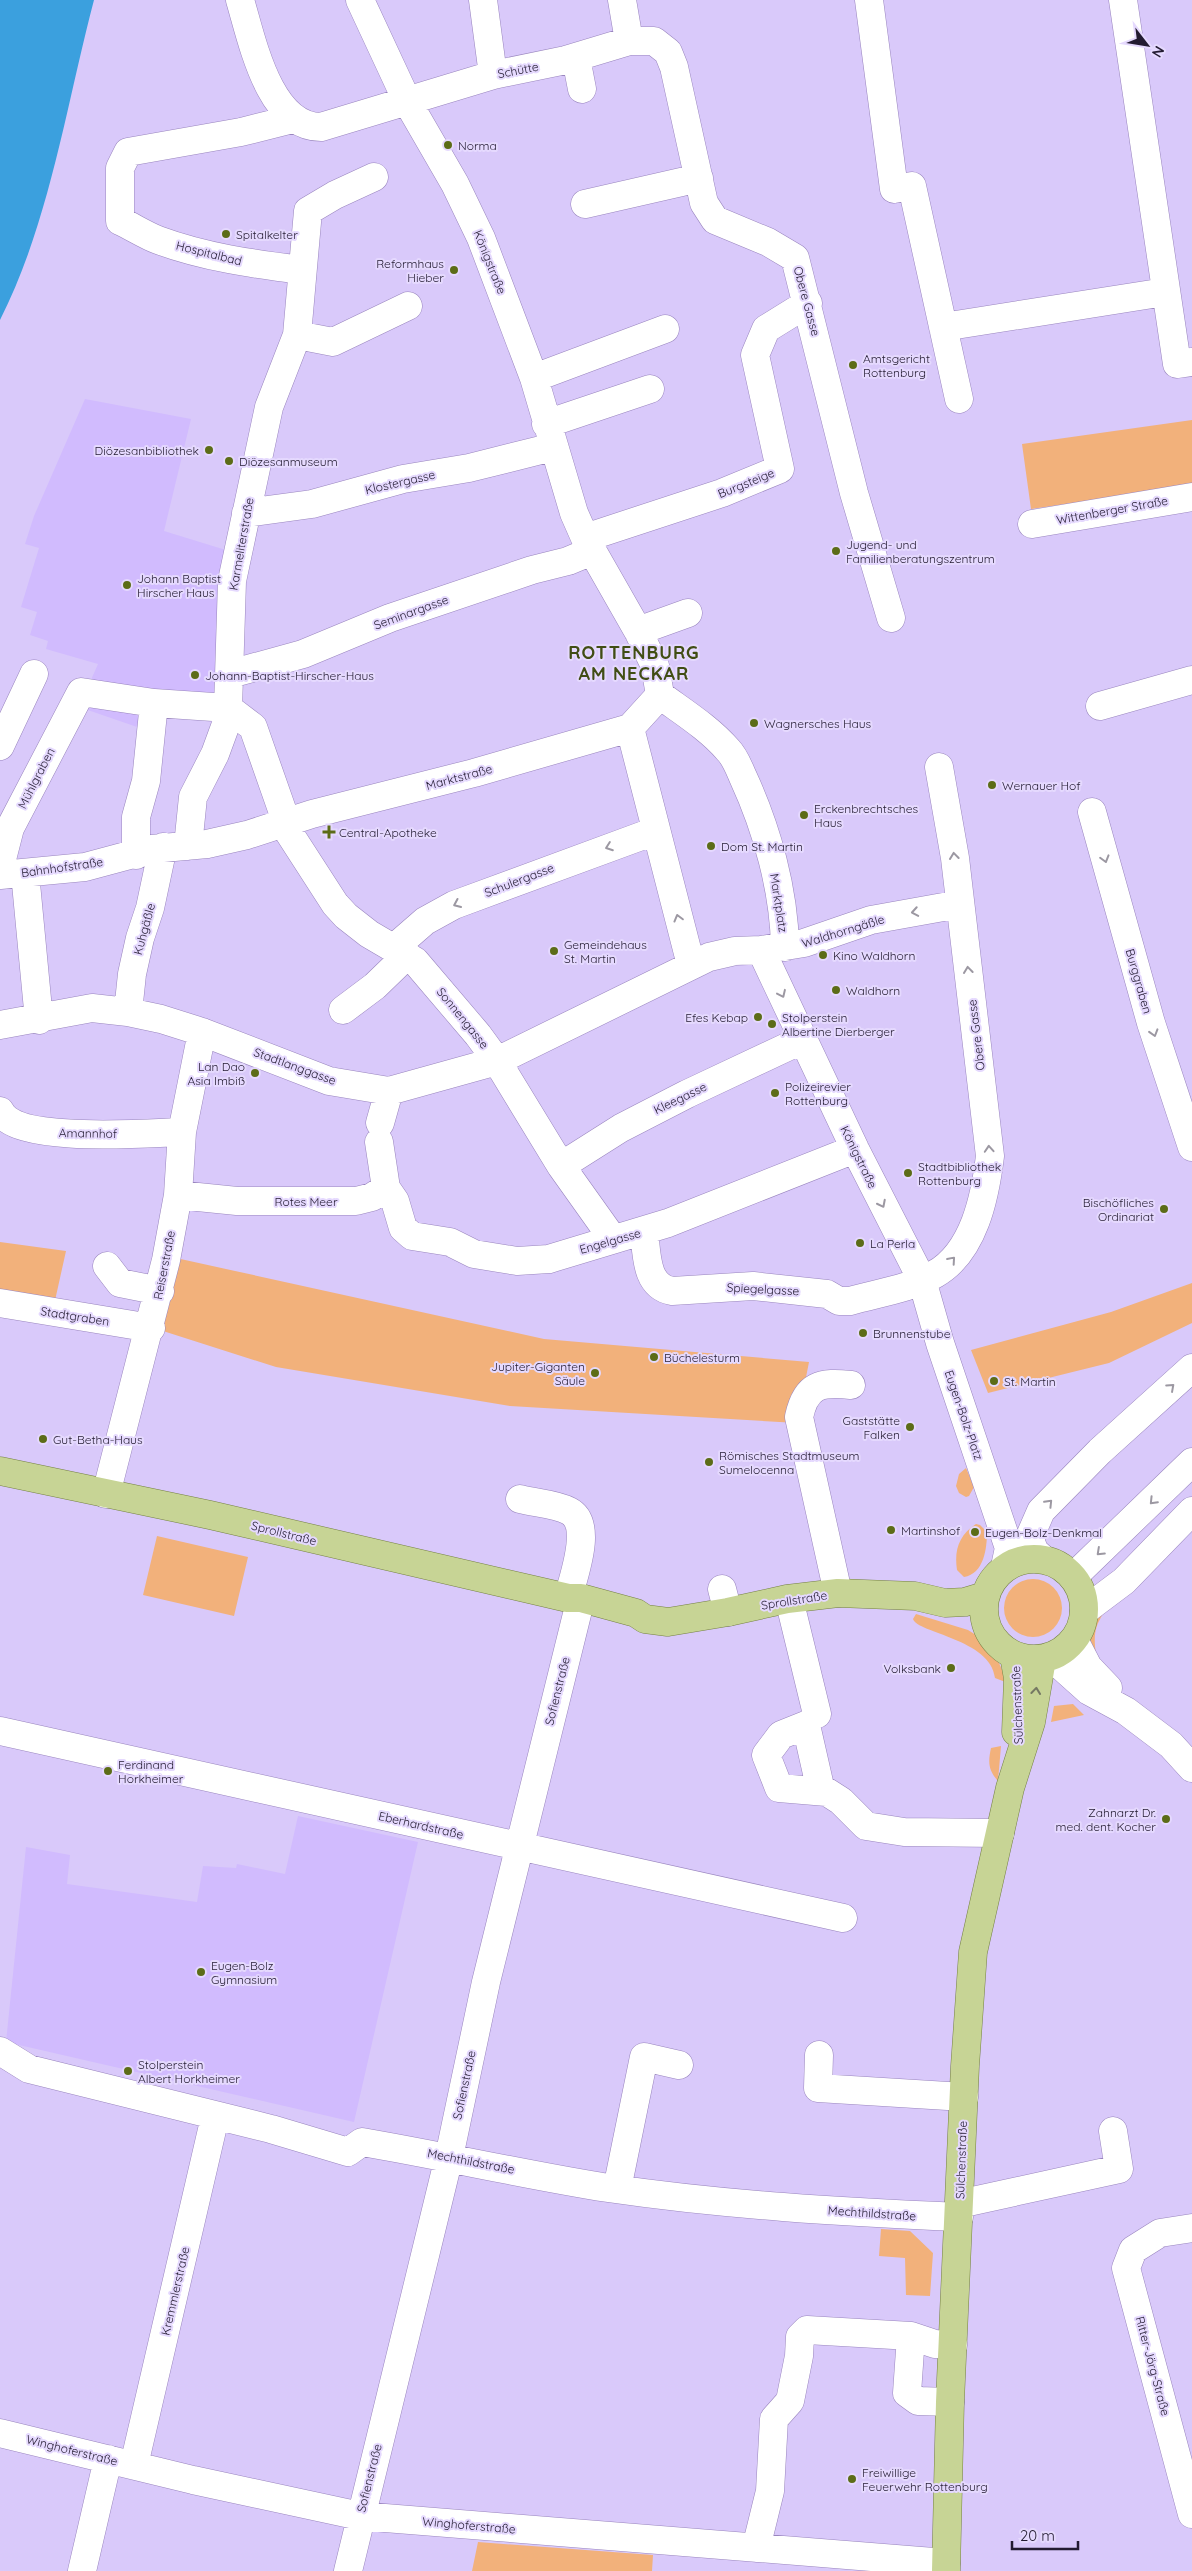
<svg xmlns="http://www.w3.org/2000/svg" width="1192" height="2571" font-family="Quicksand,sans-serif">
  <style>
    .built { fill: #d1bbfe }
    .green { fill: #f2b17b }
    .water { fill: #3ba0de }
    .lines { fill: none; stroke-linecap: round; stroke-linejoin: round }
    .minor-casing { stroke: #9985be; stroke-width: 29 }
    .major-casing { stroke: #758144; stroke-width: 29 }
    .minor { stroke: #fff; stroke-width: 28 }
    .major { stroke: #c7d495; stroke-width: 28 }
    .oneway { stroke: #9c98a2 }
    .oneway2 { stroke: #757863 }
    .poi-dot { fill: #5c6c17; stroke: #e5d9fe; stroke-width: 2 }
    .labels { text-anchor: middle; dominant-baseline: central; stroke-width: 4; stroke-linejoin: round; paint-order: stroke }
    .street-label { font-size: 12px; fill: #231b31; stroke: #e5d9fe }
    .poi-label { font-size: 12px; fill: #231b31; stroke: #e5d9fe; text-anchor: start }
    .district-label { font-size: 18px; font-weight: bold; letter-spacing: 1px; fill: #414d14; stroke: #e5d9fe }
  </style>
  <rect width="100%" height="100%" fill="#d9c9fa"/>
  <path class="built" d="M85,399L191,419L164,531L229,551L222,694L140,728L79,707L98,664L46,649L48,641L30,635L37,612L21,607L39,548L25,544L34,516Z
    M298,1816L418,1842L354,2122L6,2042L26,1847L70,1855L67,1884L197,1902L203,1866L236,1868L237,1864L285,1874Z"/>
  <path class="green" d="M1192,420V486L1031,509L1022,444Z
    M0,1242L66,1251L54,1305L0,1294Z
    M176,1258L544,1339L809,1362L797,1423L510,1406L276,1367L163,1331Z
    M1192,1283V1323L1109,1363L988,1393L971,1350L1111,1312Z
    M966,1468L974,1487L969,1496L966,1497L959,1493L956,1486L959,1474Z
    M976,1524L980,1525L987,1532C987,1548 984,1574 964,1577L957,1570C954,1550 959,1535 976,1524Z
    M157,1536L248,1557L234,1616L143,1595Z
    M1004 1608a29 29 0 1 1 58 0a29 29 0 1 1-58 0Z
    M1106,1610C1095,1624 1093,1636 1096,1653C1085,1636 1091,1622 1106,1610Z
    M916,1614L968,1630L976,1635L999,1663L1008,1683L995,1678C991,1639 917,1633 913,1619Z
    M1073,1704L1084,1715L1051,1722L1054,1706Z
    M1001,1746L998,1781C988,1770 988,1762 991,1748Z
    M881,2229L910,2231L933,2253L930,2296L906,2295L905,2258L879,2256Z
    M478,2542L653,2555L652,2571H472Z"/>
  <path class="water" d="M0,0H94C66,106 50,221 0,320Z"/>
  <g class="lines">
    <g class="minor-casing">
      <path id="minor" d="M240,0C252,40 269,127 321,127L493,75L566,60L629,41H654L668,52L674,67L704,203L715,220L768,242L795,258L854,493L891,618
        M360,0L407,101L455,184L481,238L534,378L574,513L585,538L638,631L655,666L660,695C683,712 709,728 728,750C735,757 739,768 743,777C767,829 784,890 785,947
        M483,0L493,75
        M622,0L629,41
        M869,0L894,189L912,186L959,399
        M1123,0L1177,364L1192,362
        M576,58L582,89
        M293,119L241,132L128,152L120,168V221C133,227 145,235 158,240C204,257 253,264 302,270
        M585,204L699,178
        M943,327L1165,292
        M297,335L333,342L408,306
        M534,378L665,329
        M546,424L650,389
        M246,513L312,504L403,479L469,468L553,447
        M1032,524L1192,497
        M585,538L722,493L780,469L755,355L766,329L808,303
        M638,631L688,613
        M230,674L303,654L390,618L532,570L568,561L592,551
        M1100,706L1192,680
        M630,728L691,965
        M0,746L34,674
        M1092,812L1151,1023L1192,1147
        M287,824L253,727L228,708L232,581L269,407L297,335L308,211L335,195L374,177
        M284,825L335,904L346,916L369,934L415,961L478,1035L497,1061L561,1166L613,1239
        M136,855V817L146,781L154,703L228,708L226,724L215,754L193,797L188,846
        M0,867L10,828L81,692L154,703
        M25,873L39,1020
        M0,875L85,867L152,849L207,844L247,835L312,814L474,773L630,728L660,695
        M394,948L425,921L454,905L655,831
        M761,950L855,1149L922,1280L940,1343L1009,1548L1005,1567
        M343,1010L375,986L407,955
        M128,1012L132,974L140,938L150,908L163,847
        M0,1025L92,1008L128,1012L161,1019L202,1032L329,1081L389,1091L497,1061L709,957L735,951L761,950L804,943L871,920L960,904
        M0,1111C17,1144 147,1133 182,1132
        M380,1123L389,1091
        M561,1166L621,1128L687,1094L804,1039
        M386,1188L395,1201L403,1228L412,1236L450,1242L474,1254L517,1261L549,1259L668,1223L855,1149
        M178,1195L237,1201H356L372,1197L386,1188L379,1142
        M644,1231C647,1254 645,1286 672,1291L753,1286L827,1294L839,1301H850C877,1293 910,1289 935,1274C974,1252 985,1197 990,1156L955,858L939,767
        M107,1266L120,1283L160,1291
        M0,1303L151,1328
        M106,1494L166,1260L178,1195L182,1132L202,1032
        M520,1499C535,1503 556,1504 569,1511C594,1524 573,1577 568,1598
        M1043,1559L1035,1552L1031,1543V1534L1041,1511L1100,1451L1192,1368
        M1073,1577L1192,1462
        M722,1589L728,1612
        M838,1593L799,1417C806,1384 821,1382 851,1385
        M789,1599L817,1714
        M1084,1611L1124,1581L1192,1511
        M1074,1640L1088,1667L1108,1688
        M1051,1657L1089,1691L1126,1711L1171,1745L1192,1768
        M0,1731L843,1918
        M821,1791L806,1725L781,1735L766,1755L779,1788L827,1792L841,1801L866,1826L904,1832L1000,1833
        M0,2051L29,2069L271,2129L348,2152L362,2142C444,2156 526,2175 608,2188C724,2205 842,2212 959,2217
        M819,2055L818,2088L964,2097
        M617,2189L644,2057L679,2065
        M959,2204L1119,2169L1113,2131
        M1192,2228L1160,2233L1133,2250L1126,2268L1192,2514
        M911,2336L907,2393L918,2401L950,2402
        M0,2433L193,2480L360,2516L946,2563
        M134,2465L215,2117
        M756,2548L770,2491L774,2419L790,2401L799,2356L800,2337L807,2330L911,2336L935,2344L953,2345
        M82,2571L108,2459
        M348,2571L449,2157L486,1982L581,1598"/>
    </g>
    <g class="major-casing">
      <path id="major" d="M0,1471L210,1515L568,1598H581L636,1613L645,1619L668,1622L728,1612L787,1599L838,1593L915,1596L945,1603L965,1602L985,1596
        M984 1609a50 50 0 1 1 100 0a50 50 0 1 1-100 0Z
        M1014,1656L1018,1678L1016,1732
        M946,2571L950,2402L965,2066L973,1952L1010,1788L1031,1722L1042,1659"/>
    </g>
    <use href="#minor" class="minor"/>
    <use href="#major" class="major"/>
  </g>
  <defs><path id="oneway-chevron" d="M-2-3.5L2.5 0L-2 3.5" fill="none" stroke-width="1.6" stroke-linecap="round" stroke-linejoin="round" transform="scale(1.25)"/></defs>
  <g class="oneway">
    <use href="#oneway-chevron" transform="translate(609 847) rotate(160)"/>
    <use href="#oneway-chevron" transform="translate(954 856) rotate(-97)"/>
    <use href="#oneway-chevron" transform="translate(1105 859) rotate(74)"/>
    <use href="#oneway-chevron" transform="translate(457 904) rotate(156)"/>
    <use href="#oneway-chevron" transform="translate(915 912) rotate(170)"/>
    <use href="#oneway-chevron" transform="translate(678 918) rotate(-105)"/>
    <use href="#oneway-chevron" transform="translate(968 970) rotate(-97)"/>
    <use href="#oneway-chevron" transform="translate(782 994) rotate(65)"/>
    <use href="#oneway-chevron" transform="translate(1154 1033) rotate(73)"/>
    <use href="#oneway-chevron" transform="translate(989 1149) rotate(-94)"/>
    <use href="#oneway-chevron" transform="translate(882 1204) rotate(63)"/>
    <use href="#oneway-chevron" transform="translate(952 1260) rotate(-49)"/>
    <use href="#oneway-chevron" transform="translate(1171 1387) rotate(-42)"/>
    <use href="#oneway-chevron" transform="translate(1153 1501) rotate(134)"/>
    <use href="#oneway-chevron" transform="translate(1049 1503) rotate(-46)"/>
    <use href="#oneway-chevron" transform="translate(1100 1552) rotate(137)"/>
  </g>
  <use class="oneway2" href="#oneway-chevron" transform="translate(1036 1691) rotate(-84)"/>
  <g class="poi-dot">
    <circle cx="448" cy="145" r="5"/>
    <circle cx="226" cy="234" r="5"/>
    <circle cx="454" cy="270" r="5"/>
    <circle cx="853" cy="365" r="5"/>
    <circle cx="209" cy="450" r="5"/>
    <circle cx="229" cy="461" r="5"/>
    <circle cx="836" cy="551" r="5"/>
    <circle cx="127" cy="585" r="5"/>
    <circle cx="195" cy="675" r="5"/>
    <circle cx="754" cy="723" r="5"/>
    <circle cx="992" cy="785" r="5"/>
    <circle cx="804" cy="815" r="5"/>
    <path d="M326.5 824.5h5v5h5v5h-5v5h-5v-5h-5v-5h5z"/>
    <circle cx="711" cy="846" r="5"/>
    <circle cx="554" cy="951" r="5"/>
    <circle cx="823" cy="955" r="5"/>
    <circle cx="836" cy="990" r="5"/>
    <circle cx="758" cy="1017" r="5"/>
    <circle cx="772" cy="1024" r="5"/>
    <circle cx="255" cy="1073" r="5"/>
    <circle cx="775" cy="1093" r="5"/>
    <circle cx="908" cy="1173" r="5"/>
    <circle cx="1164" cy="1209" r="5"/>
    <circle cx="860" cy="1243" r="5"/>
    <circle cx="863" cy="1333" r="5"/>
    <circle cx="654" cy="1357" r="5"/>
    <circle cx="595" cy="1373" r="5"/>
    <circle cx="994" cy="1381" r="5"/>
    <circle cx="910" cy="1427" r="5"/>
    <circle cx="43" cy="1439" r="5"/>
    <circle cx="709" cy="1462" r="5"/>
    <circle cx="891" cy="1530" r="5"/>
    <circle cx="975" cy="1532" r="5"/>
    <circle cx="951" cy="1668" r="5"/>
    <circle cx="108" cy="1771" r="5"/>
    <circle cx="1166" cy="1819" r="5"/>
    <circle cx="201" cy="1972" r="5"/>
    <circle cx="128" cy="2071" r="5"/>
    <circle cx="852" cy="2479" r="5"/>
  </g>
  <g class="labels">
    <g class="street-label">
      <text transform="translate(518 70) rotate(-11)">Schütte</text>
      <text transform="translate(209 253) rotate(14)">Hospitalbad</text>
      <text transform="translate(490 262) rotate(68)">Königstraße</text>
      <text transform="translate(807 301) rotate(75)">Obere Gasse</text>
      <text transform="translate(400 482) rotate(-13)">Klostergasse</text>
      <text transform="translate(746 483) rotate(-22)">Burgsteige</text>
      <text transform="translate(1112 510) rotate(-10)">Wittenberger Straße</text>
      <text transform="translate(241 544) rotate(-80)">Karmeliterstraße</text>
      <text transform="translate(411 612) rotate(-20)">Seminargasse</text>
      <text transform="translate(459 777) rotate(-15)">Marktstraße</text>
      <text transform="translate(36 778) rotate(-63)">Mühlgraben</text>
      <text transform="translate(62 867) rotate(-8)">Bahnhofstraße</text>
      <text transform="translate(519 880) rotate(-21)">Schulergasse</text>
      <text transform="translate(779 903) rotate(81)">Marktplatz</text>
      <text transform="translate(144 929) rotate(-75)">Kuhgäßle</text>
      <text transform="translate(843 931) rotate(-17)">Waldhorngäßle</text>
      <text transform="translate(1139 981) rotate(74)">Burggraben</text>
      <text transform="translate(463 1018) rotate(51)">Sonnengasse</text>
      <text transform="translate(976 1035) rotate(-97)">Obere Gasse</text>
      <text transform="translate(295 1066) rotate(20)">Stadtlanggasse</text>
      <text transform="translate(680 1098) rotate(-26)">Kleegasse</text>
      <text transform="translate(88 1133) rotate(1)">Amannhof</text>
      <text transform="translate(859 1157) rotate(64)">Königstraße</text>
      <text x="306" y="1201">Rotes Meer</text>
      <text transform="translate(610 1241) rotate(-16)">Engelgasse</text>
      <text transform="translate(164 1265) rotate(-79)">Reiserstraße</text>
      <text transform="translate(763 1289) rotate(3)">Spiegelgasse</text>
      <text transform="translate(75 1316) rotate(9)">Stadtgraben</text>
      <text transform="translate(964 1415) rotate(71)">Eugen-Bolz-Platz</text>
      <text transform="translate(284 1533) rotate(14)">Sprollstraße</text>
      <text transform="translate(794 1600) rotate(-9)">Sprollstraße</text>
      <text transform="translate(557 1691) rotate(-76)">Sofienstraße</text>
      <text transform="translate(1017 1705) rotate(-92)">Sülchenstraße</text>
      <text transform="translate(421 1825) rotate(13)">Eberhardstraße</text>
      <text transform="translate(464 2085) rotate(-78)">Sofienstraße</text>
      <text transform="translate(961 2160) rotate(-88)">Sülchenstraße</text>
      <text transform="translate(471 2161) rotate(11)">Mechthildstraße</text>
      <text transform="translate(872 2213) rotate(4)">Mechthildstraße</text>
      <text transform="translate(175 2291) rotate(-77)">Kremmlerstraße</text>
      <text transform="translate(1153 2366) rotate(75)">Ritter-Jörg-Straße</text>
      <text transform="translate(72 2450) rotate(14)">Winghoferstraße</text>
      <text transform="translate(369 2478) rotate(-76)">Sofienstraße</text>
      <text transform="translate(469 2525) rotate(5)">Winghoferstraße</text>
    </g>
    <g class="poi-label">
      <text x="458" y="145">Norma</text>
      <text x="236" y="234">Spitalkelter</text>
      <text x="444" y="263" text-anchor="end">Reformhaus<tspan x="444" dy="14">Hieber</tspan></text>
      <text x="863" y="358">Amtsgericht<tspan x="863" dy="14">Rottenburg</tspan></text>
      <text x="199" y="450" text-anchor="end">Diözesanbibliothek</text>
      <text x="239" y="461">Diözesanmuseum</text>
      <text x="846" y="544">Jugend- und<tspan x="846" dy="14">Familienberatungszentrum</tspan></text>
      <text x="137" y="578">Johann Baptist<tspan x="137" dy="14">Hirscher Haus</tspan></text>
      <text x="205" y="675">Johann-Baptist-Hirscher-Haus</text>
      <text x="764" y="723">Wagnersches Haus</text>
      <text x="1002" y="785">Wernauer Hof</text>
      <text x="814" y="808">Erckenbrechtsches<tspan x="814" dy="14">Haus</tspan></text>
      <text x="339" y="832">Central-Apotheke</text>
      <text x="721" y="846">Dom St. Martin</text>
      <text x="564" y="944">Gemeindehaus<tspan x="564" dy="14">St. Martin</tspan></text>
      <text x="833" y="955">Kino Waldhorn</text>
      <text x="846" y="990">Waldhorn</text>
      <text x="748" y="1017" text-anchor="end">Efes Kebap</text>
      <text x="782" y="1017">Stolperstein<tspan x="782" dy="14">Albertine Dierberger</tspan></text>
      <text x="245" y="1066" text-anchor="end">Lan Dao<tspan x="245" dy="14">Asia Imbiß</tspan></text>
      <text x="785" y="1086">Polizeirevier<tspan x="785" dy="14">Rottenburg</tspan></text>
      <text x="918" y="1166">Stadtbibliothek<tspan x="918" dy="14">Rottenburg</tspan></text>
      <text x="1154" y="1202" text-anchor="end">Bischöfliches<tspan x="1154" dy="14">Ordinariat</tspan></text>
      <text x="870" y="1243">La Perla</text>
      <text x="873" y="1333">Brunnenstube</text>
      <text x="664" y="1357">Büchelesturm</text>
      <text x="585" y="1366" text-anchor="end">Jupiter-Giganten<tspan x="585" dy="14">Säule</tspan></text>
      <text x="1004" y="1381">St. Martin</text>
      <text x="900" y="1420" text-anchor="end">Gaststätte<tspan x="900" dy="14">Falken</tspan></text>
      <text x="53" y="1439">Gut-Betha-Haus</text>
      <text x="719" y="1455">Römisches Stadtmuseum<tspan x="719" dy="14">Sumelocenna</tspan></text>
      <text x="901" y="1530">Martinshof</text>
      <text x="985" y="1532">Eugen-Bolz-Denkmal</text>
      <text x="941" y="1668" text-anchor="end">Volksbank</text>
      <text x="118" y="1764">Ferdinand<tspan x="118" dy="14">Horkheimer</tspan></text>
      <text x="1156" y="1812" text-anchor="end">Zahnarzt Dr.<tspan x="1156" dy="14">med. dent. Kocher</tspan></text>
      <text x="211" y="1965">Eugen-Bolz<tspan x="211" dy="14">Gymnasium</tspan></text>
      <text x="138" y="2064">Stolperstein<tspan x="138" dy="14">Albert Horkheimer</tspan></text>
      <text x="862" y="2472">Freiwillige<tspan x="862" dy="14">Feuerwehr Rottenburg</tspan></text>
    </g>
    <g class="district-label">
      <text x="634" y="652">ROTTENBURG<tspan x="634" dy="21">AM NECKAR</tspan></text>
    </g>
  </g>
  <g transform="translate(1147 45) rotate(121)" stroke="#e5d9fe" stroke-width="4" paint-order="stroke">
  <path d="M0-4L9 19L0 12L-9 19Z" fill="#231b31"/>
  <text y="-8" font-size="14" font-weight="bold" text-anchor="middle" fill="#231b31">N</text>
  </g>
  <path d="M1012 2541v8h66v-8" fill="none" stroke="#231b31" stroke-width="2.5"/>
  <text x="1020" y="2541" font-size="15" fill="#231b31" stroke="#e5d9fe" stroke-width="4" paint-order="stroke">20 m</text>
</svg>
